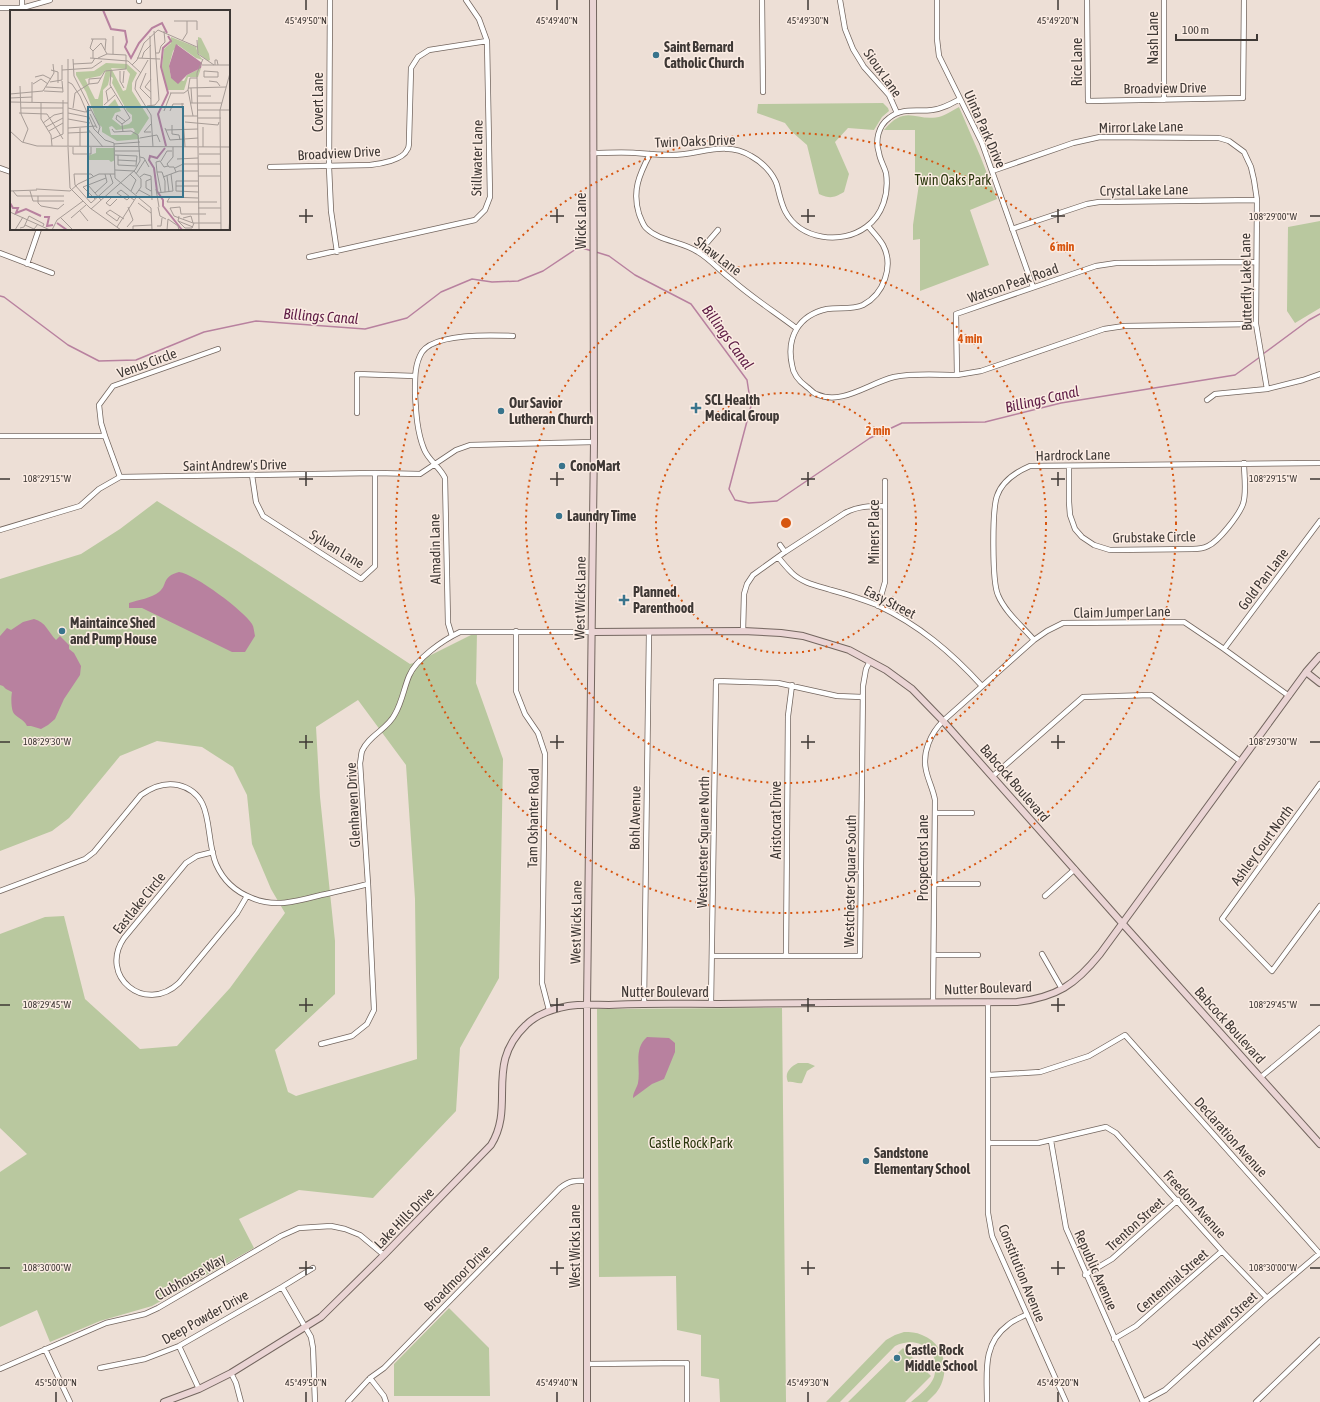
<svg xmlns="http://www.w3.org/2000/svg" width="1320" height="1402" font-family="'Asap Condensed',sans-serif">
  <style>
    .green { fill: #b9c89f; fill-rule: evenodd }
    .water { fill: #b8819f }
    .lines { fill: none; stroke-linecap: round; stroke-linejoin: round }
    .stream { stroke: #b8819f; stroke-width: 1.5 }
    .street-casing { stroke: #73665f; stroke-width: 6 }
    .secondary-casing { stroke: #73665f; stroke-width: 8 }
    .street { stroke: #fff; stroke-width: 4.5 }
    .secondary { stroke: #ead4d4; stroke-width: 6 }
    .ticks { fill: none; stroke: #3e3835; stroke-width: 1.5 }
    .ring { fill: none; stroke: #d75610; stroke-width: 2; stroke-dasharray: 2 4 }
    .poi-dot { fill: #39748c; stroke: #fbece3; stroke-width: 1.5 }
    .labels { text-anchor: middle; dominant-baseline: central; stroke-width: 3; stroke-linejoin: round; paint-order: stroke }
    .street-label { font-size: 14px; fill: #3e3835; stroke: #fbece3 }
    .poi-label { font-size: 14px; font-weight: bold; fill: #3e3835; stroke: #fbece3; text-anchor: start }
    .park-label { font-size: 14px; fill: #2b370e; stroke: #fbece3 }
    .water-label { font-size: 15px; font-style: italic; fill: #5e1c45; stroke: #fbece3 }
    .inset-river { fill: none; stroke: #b8819f; stroke-width: 2 }
    .inset-road { fill: none; stroke: #a79c96; stroke-width: 1 }
    .view { fill: #39748c; fill-opacity: 0.15; stroke: #39748c; stroke-width: 2 }
    .inset-edge { fill: none; stroke: #3e3835; stroke-width: 2 }
    .ticks-label { font-size: 10px; text-anchor: middle; fill: #3e3835; stroke: #fbece3; stroke-width: 3; stroke-linejoin: round; paint-order: stroke }
    .centre { fill: #d75610; stroke: #fbece3; stroke-width: 2 }
    .ring-label { font-size: 12px; text-anchor: middle; font-weight: bold; fill: #d75610; stroke: #fbece3; stroke-width: 3; stroke-linejoin: round; paint-order: stroke }
  </style>
  <rect width="100%" height="100%" fill="#eddfd6"/>
  <path class="green" d="M883,103L888,108L889,111L882,117L874,130L848,128L835,142L849,174L844,192C833,198 831,199 819,194L807,145L791,131L785,123L757,113L758,104Z
    M959,107L981,158L997,199L970,210L989,265L920,291V239L913,240V225L919,184L915,183V130H884C907,102 917,124 942,116C947,114 953,110 959,107Z
    M1320,221V308L1295,323L1287,311L1288,227Z
    M157,501L239,552L410,664L417,662L477,632L476,683L503,759L499,978L460,1048L456,1111L373,1198L299,1190L239,1219L254,1248L152,1306L100,1321L50,1342L37,1310L0,1327V1172L27,1154L0,1128V934L45,917L64,916L85,999L140,1049L177,1046L230,988L285,913L271,889L252,844L247,795L233,767L202,747L157,741L120,756L69,818L52,831L0,851V579L81,554L120,529ZM358,700L406,765L415,899L417,1059L296,1096L288,1092L275,1050L335,994V941L320,797L316,727Z
    M782,1008L786,1402H720L719,1379L701,1376V1335L677,1330L676,1276L599,1277L597,1009Z
    M798,1063H808L815,1066L807,1071L802,1083C797,1084 793,1081 788,1082C784,1073 790,1067 798,1063Z
    M449,1308L489,1348L490,1396H394V1364Z
    M904,1332C910,1332 916,1332 922,1335C946,1344 951,1374 936,1393C933,1396 930,1399 927,1402H911C919,1395 931,1386 934,1377C942,1350 918,1335 895,1346L840,1402H826L886,1340L895,1335Z
    M903,1348L931,1376L905,1402H848Z"/>
  <path class="water" d="M179,572C195,574 244,611 252,624C254,627 254,632 255,636L245,652H232L142,608H129V603C138,600 152,598 159,592C168,585 161,577 179,572Z
    M34,619C46,622 48,632 56,640L60,636L69,645V649L74,653L81,666L80,675L64,699L55,719L48,725L41,729L31,726H27C24,719 15,717 13,712C11,707 11,697 12,692L6,689L3,686L0,685V636L7,628L11,630L23,622Z
    M647,1037L669,1038L675,1043V1052L664,1079L652,1084L633,1098C633,1092 637,1088 638,1083C641,1067 633,1049 647,1037Z"/>
  <g class="lines">
    <path class="stream" d="M596,252L609,256L635,275L691,304L747,380L751,406L729,489L735,500L749,503L777,501L870,438L902,423L985,422L1061,403L1235,375L1260,357
      M0,296L4,297L68,345L99,361L136,360L204,332L256,321L365,329L407,318L441,292L472,279L492,282L518,281L543,271L579,247L592,251
      M1263,354L1309,320L1320,314"/>
    <g class="street-casing">
      <path id="street" d="M22,0V8
        M139,0V1
        M330,0L329,167L331,211L337,252
        M762,0L763,92
        M840,0L845,29L853,49L864,67L889,95L897,113
        M937,0V39L939,56L982,143L1033,287
        M1087,0L1088,101L1243,98L1244,0
        M0,8H22L50,0
        M1164,100V0
        M593,153C607,153 622,152 636,153C648,154 660,155 672,155C699,155 726,140 751,156C762,162 773,173 777,185C779,193 781,203 785,211C800,240 842,245 866,227C883,215 889,193 886,173C884,166 880,160 879,153C875,141 878,126 889,118C902,107 917,112 932,110C942,109 951,104 960,99
        M650,154C639,175 632,191 639,214C641,219 643,225 646,228C660,242 682,241 698,252C710,259 720,271 731,279C751,297 775,312 796,328
        M270,167L370,165C380,164 403,160 407,150C409,148 409,144 409,141L411,68L418,57L429,50L487,41
        M0,168L11,172
        M992,171L1073,143L1100,137L1219,138L1229,141L1244,152L1251,167L1254,180L1257,200L1256,324L1267,389
        M868,226C873,232 879,238 883,245C894,266 884,294 863,305C852,310 839,307 827,309C799,315 786,337 792,365C793,374 800,382 807,387C810,389 813,393 816,394C842,406 869,383 894,377C914,373 936,375 957,375L956,314L1096,266L1116,263L1256,262
        M1012,229L1087,204L1099,202L1257,200
        M699,252L718,230
        M0,253L52,273
        M309,257L475,220L485,210L490,197L487,41L479,19L466,0
        M27,264L39,229
        M957,375L981,371L1104,329L1124,326L1256,324
        M1207,400L1215,394L1267,389L1303,380L1320,374
        M357,413V374L415,376
        M0,436H105L120,477
        M105,436L101,423L99,405L113,386L218,349
        M1069,466V502L1070,515L1075,529L1082,537L1094,545L1110,550L1193,549C1198,549 1204,548 1208,546C1219,541 1239,515 1243,504C1247,492 1244,476 1244,463
        M252,475L256,502L263,516L361,579L375,566V473
        M0,530L80,506L99,489L120,477L375,473L420,474L456,450L470,445L594,442
        M780,545L785,552
        M778,557C782,562 787,568 792,573C802,583 818,586 831,590C846,594 862,599 877,605C919,625 951,652 982,686
        M878,606L885,582V481
        M516,631V691L525,714L538,733L545,754L542,983L549,1010
        M743,631L744,594L747,584L753,575L785,552L845,513C858,506 870,506 885,506
        M452,636L448,623L445,478C440,467 428,460 424,449C417,432 416,412 415,394C415,381 414,365 422,352C435,333 492,335 513,336
        M1034,640C1022,626 1005,612 998,595C992,582 992,510 997,496C1002,481 1016,472 1030,466L1320,463
        M1224,649L1320,521
        M993,776L1083,697L1151,695L1240,761
        M1320,784L1222,919L1272,971L1320,906
        M935,813H972
        M213,852L197,856L186,863L124,938C98,976 145,1015 179,983L237,913L247,896
        M934,884H978
        M0,891L85,859L94,852L141,795C152,787 164,782 178,785C216,794 204,835 216,864C223,880 236,892 252,898C275,908 298,901 321,895C336,892 352,888 368,884
        M1045,896L1075,869
        M1042,954L1062,989
        M934,955H978
        M712,956H860L863,686L866,669L870,661
        M786,956L788,716L792,685
        M933,1002L935,800C933,789 928,780 926,770C922,752 931,733 943,721L1034,640L1047,631L1063,623L1184,622L1224,649L1289,696
        M988,1002V1213L992,1236L1066,1402
        M644,1003L649,632
        M711,1004L716,681L778,683L837,696L862,697
        M321,1044L352,1036L367,1024L374,1010L368,884L360,763C361,759 361,754 362,751C369,735 388,729 395,714C402,702 404,688 409,676C416,659 443,640 460,632H592
        M988,1075L1040,1072L1089,1056L1125,1035L1320,1254
        M1261,1077L1320,1028
        M1051,1141L1066,1228L1143,1402
        M989,1143H1038L1106,1127L1116,1133L1222,1251L1267,1298
        M1085,1275L1112,1259L1178,1200
        M282,1287L311,1337L313,1348L315,1402
        M1114,1339L1136,1326L1222,1251
        M179,1346L199,1389
        M45,1349L70,1402
        M587,1364L687,1363V1402
        M100,1368L145,1359L179,1346L282,1287L313,1268
        M0,1369L106,1323L145,1314L158,1308L281,1236L299,1228L331,1226L345,1229L360,1235L384,1255
        M231,1373L236,1383L241,1402
        M370,1378L384,1396L386,1402
        M348,1402L370,1378L384,1368L560,1188C569,1181 575,1180 587,1181
        M987,1402C987,1373 982,1344 1008,1325C1013,1320 1021,1318 1027,1314
        M1143,1402L1165,1390L1267,1298L1320,1253
        M1256,1402L1320,1340"/>
    </g>
    <g class="secondary-casing">
      <path id="secondary" d="M592,632L743,631L781,633L803,636L849,650L886,670L912,689L943,721L1122,923L1320,1144
        M1306,672L1320,683
        M164,1402L199,1389L231,1373L321,1317L384,1255L491,1145C516,1105 484,1065 526,1025C537,1014 552,1009 568,1006C581,1004 595,1005 609,1005C645,1003 682,1004 719,1004C818,1003 918,1002 1017,1002C1057,997 1075,985 1100,954L1306,672L1320,656
        M587,1402V1005L594,442L593,0"/>
    </g>
    <use href="#street" class="street"/>
    <use href="#secondary" class="secondary"/>
  </g>
  <path class="ticks" d="M306,0V10M557,0V10M808,0V10M1058,0V10M306,209V223M557,209V223M808,209V223M1058,209V223M299,216H313M550,216H564M801,216H815M1051,216H1065M1310,216H1320M306,472V486M557,472V486M808,472V486M1058,472V486M0,479H10M299,479H313M550,479H564M801,479H815M1051,479H1065M1310,479H1320M306,735V749M557,735V749M808,735V749M1058,735V749M0,742H10M299,742H313M550,742H564M801,742H815M1051,742H1065M1310,742H1320M306,998V1012M557,998V1012M808,998V1012M1058,998V1012M0,1005H10M299,1005H313M550,1005H564M801,1005H815M1051,1005H1065M1310,1005H1320M306,1261V1275M557,1261V1275M808,1261V1275M1058,1261V1275M0,1268H10M299,1268H313M550,1268H564M801,1268H815M1051,1268H1065M1310,1268H1320M56,1392V1402M306,1392V1402M557,1392V1402M808,1392V1402M1058,1392V1402"/>
  <g class="ring">
    <circle cx="786" cy="523" r="130"/>
    <circle cx="786" cy="523" r="260"/>
    <circle cx="786" cy="523" r="390"/>
  </g>
  <g class="poi-dot">
    <circle cx="656" cy="55" r="4"/>
    <path d="M694 402h4v4h4v4h-4v4h-4v-4h-4v-4h4z"/>
    <circle cx="501" cy="411" r="4"/>
    <circle cx="562" cy="466" r="4"/>
    <circle cx="559" cy="516" r="4"/>
    <path d="M622 594h4v4h4v4h-4v4h-4v-4h-4v-4h4z"/>
    <circle cx="62" cy="631" r="4"/>
    <circle cx="866" cy="1161" r="4"/>
    <circle cx="897" cy="1358" r="4"/>
  </g>
  <g class="labels">
    <g class="street-label">
      <text transform="translate(1153 38) rotate(-90)">Nash Lane</text>
      <text transform="translate(1077 62) rotate(-90)">Rice Lane</text>
      <text transform="translate(883 73) rotate(55)">Sioux Lane</text>
      <text transform="translate(1165 88) rotate(-1)">Broadview Drive</text>
      <text transform="translate(318 102) rotate(-90)">Covert Lane</text>
      <text transform="translate(1141 127) rotate(-1)">Mirror Lake Lane</text>
      <text transform="translate(985 129) rotate(66)">Uinta Park Drive</text>
      <text transform="translate(695 141) rotate(-2)">Twin Oaks Drive</text>
      <text transform="translate(339 153) rotate(-3)">Broadview Drive</text>
      <text transform="translate(477 158) rotate(-89)">Stillwater Lane</text>
      <text transform="translate(1144 190) rotate(-1)">Crystal Lake Lane</text>
      <text transform="translate(581 221) rotate(-90)">Wicks Lane</text>
      <text transform="translate(718 256) rotate(37)">Shaw Lane</text>
      <text transform="translate(1246 282) rotate(-91)">Butterfly Lake Lane</text>
      <text transform="translate(1013 283) rotate(-19)">Watson Peak Road</text>
      <text transform="translate(147 363) rotate(-20)">Venus Circle</text>
      <text transform="translate(1073 455) rotate(-1)">Hardrock Lane</text>
      <text transform="translate(235 465) rotate(-1)">Saint Andrew's Drive</text>
      <text transform="translate(874 532) rotate(-90)">Miners Place</text>
      <text transform="translate(1154 537) rotate(-1)">Grubstake Circle</text>
      <text transform="translate(337 549) rotate(31)">Sylvan Lane</text>
      <text transform="translate(435 549) rotate(-91)">Almadin Lane</text>
      <text transform="translate(1263 579) rotate(-53)">Gold Pan Lane</text>
      <text transform="translate(580 598) rotate(-89)">West Wicks Lane</text>
      <text transform="translate(890 602) rotate(27)">Easy Street</text>
      <text transform="translate(1122 612) rotate(-1)">Claim Jumper Lane</text>
      <text transform="translate(1015 783) rotate(49)">Babcock Boulevard</text>
      <text transform="translate(353 805) rotate(-93)">Glenhaven Drive</text>
      <text transform="translate(533 818) rotate(-89)">Tam Oshanter Road</text>
      <text transform="translate(635 818) rotate(-89)">Bohl Avenue</text>
      <text transform="translate(776 820) rotate(-90)">Aristocrat Drive</text>
      <text transform="translate(703 842) rotate(-89)">Westchester Square North</text>
      <text transform="translate(1262 845) rotate(-54)">Ashley Court North</text>
      <text transform="translate(923 858) rotate(-90)">Prospectors Lane</text>
      <text transform="translate(850 881) rotate(-89)">Westchester Square South</text>
      <text transform="translate(139 903) rotate(-51)">Eastlake Circle</text>
      <text transform="translate(576 922) rotate(-89)">West Wicks Lane</text>
      <text transform="translate(988 988) rotate(-2)">Nutter Boulevard</text>
      <text x="665" y="992">Nutter Boulevard</text>
      <text transform="translate(1230 1025) rotate(48)">Babcock Boulevard</text>
      <text transform="translate(1231 1137) rotate(48)">Declaration Avenue</text>
      <text transform="translate(1195 1204) rotate(48)">Freedom Avenue</text>
      <text transform="translate(404 1218) rotate(-46)">Lake Hills Drive</text>
      <text transform="translate(1135 1224) rotate(-42)">Trenton Street</text>
      <text transform="translate(575 1246) rotate(-90)">West Wicks Lane</text>
      <text transform="translate(1096 1270) rotate(66)">Republic Avenue</text>
      <text transform="translate(1022 1273) rotate(68)">Constitution Avenue</text>
      <text transform="translate(190 1277) rotate(-30)">Clubhouse Way</text>
      <text transform="translate(457 1278) rotate(-45)">Broadmoor Drive</text>
      <text transform="translate(1172 1281) rotate(-41)">Centennial Street</text>
      <text transform="translate(205 1317) rotate(-29)">Deep Powder Drive</text>
      <text transform="translate(1225 1321) rotate(-42)">Yorktown Street</text>
    </g>
    <g class="poi-label">
      <text x="664" y="47">Saint Bernard<tspan x="664" dy="16">Catholic Church</tspan></text>
      <text x="705" y="400">SCL Health<tspan x="705" dy="16">Medical Group</tspan></text>
      <text x="509" y="403">Our Savior<tspan x="509" dy="16">Lutheran Church</tspan></text>
      <text x="570" y="466">ConoMart</text>
      <text x="567" y="516">Laundry Time</text>
      <text x="633" y="592">Planned<tspan x="633" dy="16">Parenthood</tspan></text>
      <text x="70" y="623">Maintaince Shed<tspan x="70" dy="16">and Pump House</tspan></text>
      <text x="874" y="1153">Sandstone<tspan x="874" dy="16">Elementary School</tspan></text>
      <text x="905" y="1350">Castle Rock<tspan x="905" dy="16">Middle School</tspan></text>
    </g>
    <g class="park-label">
      <text x="953" y="180">Twin Oaks Park</text>
      <text x="691" y="1143">Castle Rock Park</text>
    </g>
    <g class="water-label">
      <text transform="translate(321 316) rotate(4)">Billings Canal</text>
      <text transform="translate(728 337) rotate(54)">Billings Canal</text>
      <text transform="translate(1042 399) rotate(-13)">Billings Canal</text>
    </g>
  </g>
  <g transform="translate(10 10)">
    <rect width="220" height="220" fill="#eddfd6"/>
    <path d="M161,27L186,37L188,44L193,50L186,48L168,35L163,41L159,56L161,68L174,71L177,65L191,58L188,67H178L174,80H158L154,71L152,57L154,39L161,33ZM188,27L191,28L199,44L200,50L198,51L188,43ZM96,53L117,54L127,63L122,73V81L139,108L128,125L130,129L107,131L92,122V117L88,114L76,82L66,65V62L84,61ZM101,58L116,59L120,64L116,80L113,81ZM96,60L88,89H85L75,69L90,66ZM100,66L103,68L102,73L117,101L122,105V111L119,114L111,116L102,109L105,103L111,101L105,89L95,99L93,96V80L98,75ZM102,116L106,120L123,118L125,121L121,125H101L99,117ZM86,138H105V150L101,152L99,150H77V146L86,143Z" fill="#b9c89f" fill-rule="evenodd"/>
    <path d="M166,34L192,53L191,58L177,65L168,74L161,68L159,56Z" fill="#b8819f"/>
    <path class="inset-river" d="M93,0L101,19L115,21L117,32L115,37L121,48L129,33L142,18L152,13L157,23M156,136L148,104L158,83L151,57L153,38L161,31L158,26M155,138L147,148L140,146L139,150L144,158L147,181L153,190V196L172,220M0,193L3,198H8L6,203L16,199L31,206M34,207H39L37,216L43,215M47,213L57,220"/>
    <path class="inset-road" d="M164,11H187V20M103,26V44M140,26L141,95M81,29H96L95,40M83,29L80,38L83,41M187,30L188,44L204,55M172,31L177,23V11M146,43H149L151,36L155,32L154,21M80,48L118,51L131,63M83,48V41L91,33L97,44L88,48M127,48L150,49M132,48L134,42L141,35M58,49V136M63,49L64,66L90,117L88,123M138,50L126,71L125,79L141,105L143,137M63,54L82,53L85,48M122,55L127,50L134,33L148,20L187,37M192,55H220M205,55V50H207L208,55M41,60L48,62V73M52,60L82,58L92,51M101,61L100,75L120,108L112,114L113,122M110,61V71L114,78M194,61L208,62V67H194ZM136,63L130,78L141,89M25,67L33,65L41,69M141,69L135,77L141,82M199,71L207,72L210,76M22,72V92M40,72L52,70V55M58,72L62,74L70,86L84,119L95,130L104,133L105,168L141,198L142,220M113,73L114,61M23,74L31,69L38,74M79,74V69L91,68M10,76L11,104L18,119L13,132M36,77L53,78M178,78L216,77M181,78L182,93M34,81L53,82L52,71M160,83H174L178,80M0,84L33,81L44,63L43,54M188,86H201M0,88L22,87M98,91L96,81L101,77M0,92L58,93M31,93V109L41,125L42,136M172,93L175,137M180,93H212M94,95L105,85M137,96L145,95L149,90L144,21M11,98H53M58,98L75,102L81,100M63,98L65,83L79,74L88,73L95,61L116,59V45L97,44M188,100H220M154,101L161,83M160,101L163,94H174M9,103L37,104L53,129M58,103L78,107M80,104L87,118M173,106H188M183,106L178,80L180,68H187M188,108H211M58,109L80,113M175,112L208,115L209,112M33,113L44,105L53,103M112,114L106,109L107,105L115,111M141,114L134,122H141M162,115V124L169,125L170,130M36,117L53,108M193,117V137M58,118L86,116M70,118V136M77,118L93,137M155,118L160,130L188,128M156,120L188,119M0,121L12,132L27,136L220,137M39,121L53,113M58,123L80,122M130,128L147,125L150,132M42,129L53,124V90M104,134L130,132M188,136L187,63L193,49M58,137L60,178L80,198L111,220M63,137V144H81V137M163,137V147L157,154L159,157H164L166,162M188,137L189,220M105,141H130M189,144H210M105,145L127,146L126,155M108,145V155L127,156M130,147L134,148L139,157M167,149L188,148M108,150L126,151M151,151L157,141H162M165,158L173,154H210M105,160L124,161M124,161L131,169V177L126,184M147,162L151,182M120,164L126,170L121,181M126,164L135,150M157,166L159,182M188,166H211M84,167L81,164H64L65,175L81,193L103,173L100,164M130,167L134,164L141,166L142,190M153,167L169,161H188M141,169L136,171V178L141,181M188,171H166V181L188,182M78,175L91,190M166,176H188M26,179L60,181L68,174L89,164H105M146,179L149,197M129,180L142,187M0,181L27,180M3,181L7,186H54M20,181L23,191H54M155,182V171L152,162H147L146,152L150,151L154,157L158,156M85,183L97,172L95,164M147,183L163,181L161,164M28,186V193L31,196L48,199L54,194M103,186L96,193L100,196L107,189M120,187L117,190L107,183L111,180L120,187L124,190M188,188L160,187L157,192H207M85,189L73,177L96,168M128,193L141,203M148,197L150,206L156,209M160,198L164,206L183,213H211M160,198L170,197L171,204M188,198H211M81,199L125,160L130,151L128,125L121,121L104,122L102,119M70,201L78,211M0,202L40,220M96,203L100,200L114,209M96,203L107,211L110,206M171,204H196M169,206L168,211L175,218H182L184,213M50,207L63,220M61,208L76,195M173,208L181,206L183,213M168,211L183,217M15,215L24,219L28,214M147,216H151L152,208M107,217L127,186M117,217L123,210L118,197M10,218L14,217L19,206L34,214L33,216M5,220L13,207M42,220L47,210L73,191M123,220V216L142,215M157,220L158,209L168,216L169,220M211,220L210,100L220,63M219,220L220,206"/>
    <path class="view" d="M78,97H173V187H78Z"/>
    <rect width="220" height="220" class="inset-edge"/>
  </g>
  <g class="ticks-label">
    <text x="306" y="24">45°49'50"N</text>
    <text x="557" y="24">45°49'40"N</text>
    <text x="808" y="24">45°49'30"N</text>
    <text x="1058" y="24">45°49'20"N</text>
    <text x="1273" y="220">108°29'00"W</text>
    <text x="1273" y="482">108°29'15"W</text>
    <text x="47" y="482">108°29'15"W</text>
    <text x="1273" y="745">108°29'30"W</text>
    <text x="47" y="745">108°29'30"W</text>
    <text x="1273" y="1008">108°29'45"W</text>
    <text x="47" y="1008">108°29'45"W</text>
    <text x="1273" y="1271">108°30'00"W</text>
    <text x="47" y="1271">108°30'00"W</text>
    <text x="56" y="1386">45°50'00"N</text>
    <text x="306" y="1386">45°49'50"N</text>
    <text x="557" y="1386">45°49'40"N</text>
    <text x="808" y="1386">45°49'30"N</text>
    <text x="1058" y="1386">45°49'20"N</text>
  </g>
  <circle cx="786" cy="523" r="6" class="centre"/>
  <g class="ring-label">
    <text x="1062" y="251">6 min</text>
    <text x="970" y="343">4 min</text>
    <text x="878" y="435">2 min</text>
  </g>
  <path d="M1176 34v6h81v-6" fill="none" stroke="#3e3835" stroke-width="2"/>
  <text x="1182" y="34" font-size="12" fill="#3e3835" stroke="#fbece3" stroke-width="3" paint-order="stroke">100 m</text>
</svg>
